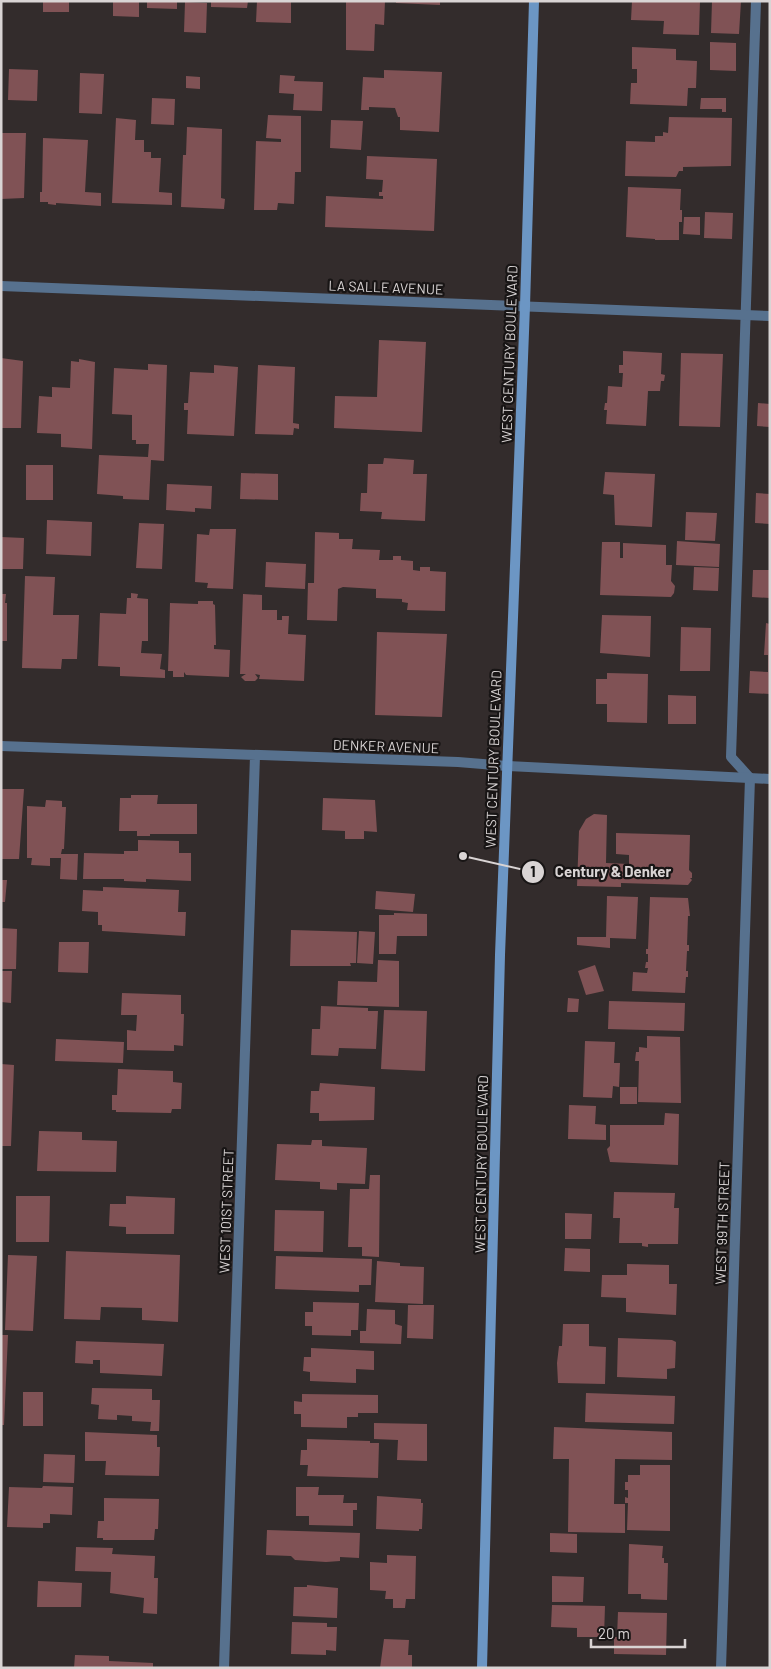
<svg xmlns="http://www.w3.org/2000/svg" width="771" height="1669" font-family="Barlow,sans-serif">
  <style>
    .building { fill: #805255 }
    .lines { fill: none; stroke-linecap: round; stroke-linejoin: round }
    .service { stroke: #57718e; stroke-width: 10 }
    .minor { stroke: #57718e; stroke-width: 10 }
    .tertiary { stroke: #57718e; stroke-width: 10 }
    .secondary { stroke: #6c96c4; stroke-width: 10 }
    .labels { text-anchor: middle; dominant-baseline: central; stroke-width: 4.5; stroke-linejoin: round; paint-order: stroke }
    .street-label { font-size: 14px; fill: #d9d4d4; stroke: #181515 }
    .leader { fill: none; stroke: #d9d4d4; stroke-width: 2 }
    .callout-dot { fill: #d9d4d4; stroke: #181515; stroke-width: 2 }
    .mark-label { font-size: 15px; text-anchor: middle; font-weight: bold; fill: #111 }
    .callout-label { font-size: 15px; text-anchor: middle; font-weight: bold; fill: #d9d4d4; stroke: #181515; stroke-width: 4.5; stroke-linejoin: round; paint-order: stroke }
  </style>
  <rect width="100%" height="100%" fill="#332c2c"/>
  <path class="building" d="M43,1H69V12H43Z
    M113,1H139V17L113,16Z
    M147,1H177V9L147,8Z
    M211,1H248L247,8L211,7Z
    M257,1H291V23L256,22Z
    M346,1H385L384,25L375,24L374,51L346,50Z
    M396,1H440V5L396,3Z
    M632,1H700L699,35L663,34L664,21L631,20Z
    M712,1H741L739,34L711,33Z
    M185,2L207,3L206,33L184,32Z
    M710,42L736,43V71L710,70Z
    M632,47L676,49V60L697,61L696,88H688L687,106L630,104L631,83H637V69H632Z
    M9,69L38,70L37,101L8,100Z
    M384,70L442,72L439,132L400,130V117H398L395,108L369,107V110H361L363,77L384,78Z
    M80,73L104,74L102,114L79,113Z
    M280,75L295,76L294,81L323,82L322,111L293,110L294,94L279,93Z
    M186,76L200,77V89L186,88Z
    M152,98L175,99L174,125L151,124Z
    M701,98H726V112H722V109H700Z
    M268,115L301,116V172H295L294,204L278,203L277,210H254L256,141L281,142V139L266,138Z
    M669,117L732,118L731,166L683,167V171H679L676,177L625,176L626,141L655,142V136H663V132L668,133Z
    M116,118L136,120L135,140H144V152H151V158H161L159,192L172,193V205L112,203Z
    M331,120L363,121L361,150L330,148Z
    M187,127L222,129L221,198L225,199L224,209L181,207L183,155H186Z
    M1,133H26L24,198L1,199Z
    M43,138L88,140L85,192L101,193V206L56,203V205L48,204V202H40V192H42Z
    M367,156L437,159L434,231L325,227L326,196L383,199V196H379V192H382L383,180L366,179Z
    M628,187L681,189L680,210H682V222H679V240H655V239L626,237Z
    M705,212L733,213L732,239L704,238Z
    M684,217H700V235L683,234Z
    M379,340L426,342L422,432L334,428L335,396L377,397Z
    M623,351L662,353L661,374L665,375L664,381H661L660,391H648L646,426L606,424L607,410H604L605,403H607L608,386L622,387L623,373H619V365H623Z
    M681,353L723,354L720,427L679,426Z
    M1,358L23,361L21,428H1Z
    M79,359L95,362L92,449L61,447V434L37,433L39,396L52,397V387L70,388L71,361L79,362Z
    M148,364L167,365L164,461L151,460L149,500L123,499V496L97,494L99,455L148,457L149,444H136V440H132V415L112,414L114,368L148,370Z
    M214,365L238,367L234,436L187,434L188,410H184V403H188L190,372L214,373Z
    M258,365L295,367L293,423L299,424V429L294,428L293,435L255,434Z
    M758,403L770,404V427L757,426Z
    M384,458L414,460L413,474H427L425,521L381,519L382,512L360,511L361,493H367L368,464H383Z
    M26,465H53V500H26Z
    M605,472L655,474L652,527L615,525L614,495L603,494Z
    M241,473L278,474V500L240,499Z
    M167,484L212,486L211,509L195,508V512L166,510Z
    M756,493L770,494V524L755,523Z
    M686,512L717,513L715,541L685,540Z
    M47,520L92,522L91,556L46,554Z
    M139,523L164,524L162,569L136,568Z
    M210,529H236L233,589L207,588L208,583L195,582L197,534L209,535Z
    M315,532L339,533V539H353L352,549L380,550L379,560H393V556H401V560L413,561V570L420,571V567H430V571L446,572L445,611L407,610L408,603L402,602V599L376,598V589L343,587L338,589L337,621L307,620L308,583H314Z
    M1,537L24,538L23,569H1Z
    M677,541L720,544L719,567L676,565Z
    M602,542H620V558H623V543L666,545V565H672L671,581L675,586L674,593L671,597L600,595Z
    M266,562L306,564L305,589L265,587Z
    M694,567L719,568L718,591L693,590Z
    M753,570H770V598L752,597Z
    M25,576L55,577L53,615H79L77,659H62L61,669L22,668Z
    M131,593L138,594L137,598L148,599V641H142L141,653L162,654L160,669L165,670V678L120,676V667L98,666L100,613L126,614L127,598H131Z
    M1,594H6L5,603H7V641H1Z
    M243,594L262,595V610H277V620H282V616H289L288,634L306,635L304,681L259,679L260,675L255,674L258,678L255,681H245L241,677L246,674H240Z
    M198,601H213V604L215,605L216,645H214V649L230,650L229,677L186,675L184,672V677H173V671H168L170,603L198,604Z
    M602,615L651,616L650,657L600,653Z
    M766,623L770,624V694L749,693L750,671L768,672V655H764Z
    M681,627L711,628L710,671H680Z
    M377,632L447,634L442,717L375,715Z
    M607,673L648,674L647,723L607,722V704H596V679H607Z
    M668,695L696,696V724H668Z
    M1,789H24L19,859H1Z
    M131,795H158L157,804H197V834H150V836H137V831H119L120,798H131Z
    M323,798L375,800L377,832L364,831V839H345V831L322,830Z
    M46,800L62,801V807H66L64,849H62L61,854H78L77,880L60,879L61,858H50V866L31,865L32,858H27V806L45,807Z
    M594,814L607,815L606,863L629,864V855L616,854V833L690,835L689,870L692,873V878H690L692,880L688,885L621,883V887L577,886L579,831L586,819Z
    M138,840L179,841V853H191V881L146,879V882L124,881V879H83L84,853L124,854V851H138Z
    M1,880H7L5,902H1Z
    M103,887L179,890L178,912H186L185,936L102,931V925H98V912L82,911L83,890L103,891Z
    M376,891L415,894L413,912L375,909Z
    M607,896L638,897L636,939L610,938V948L577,945V937H606Z
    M650,897L688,898L690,916H688L687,945H689V951H687L686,971H688V977H686L685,993L632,991L633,972L647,973L648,968H645L646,962H648V954H646V949H648Z
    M394,913L427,914V936H397L396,954H379V915H394Z
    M1,928L17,929L16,969H1Z
    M291,930L357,932L356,963H350L351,966H290Z
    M359,931L375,932L373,964L357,963Z
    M59,942H89L88,973L58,972Z
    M378,960L399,961V1007L337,1005L338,981L377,982Z
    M595,965L604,991L586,995L578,971Z
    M1,971H12L11,1003L1,1002Z
    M122,993L181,995V1014H184L183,1046L174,1045V1051L127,1050V1030L136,1031L137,1015H121Z
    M568,998L579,999L578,1012H567Z
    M609,1001L685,1003L684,1031L608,1029Z
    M321,1006L368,1008V1011H378L376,1049L339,1048L338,1056L311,1055L312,1029H320Z
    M384,1010L427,1011L425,1071L381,1069Z
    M647,1036L680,1037L681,1103L638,1102L639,1061H635L636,1052H639V1047L647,1048Z
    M56,1039L124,1042L123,1063L55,1061Z
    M585,1041L615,1042L614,1063H620L619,1087L613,1086L612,1098L583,1097Z
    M1,1064L14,1065L11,1146H1Z
    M118,1069L173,1071V1082L182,1083L181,1109H172L171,1113L116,1112V1110H112V1095H117Z
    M320,1083L375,1087L374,1120L319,1121V1113H310L311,1091H319Z
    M620,1087H637V1104H620Z
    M569,1105L596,1106L595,1124L606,1125V1140L568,1139Z
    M665,1113L679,1114L678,1165L610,1162L607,1149L610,1146V1125H664Z
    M39,1131L82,1132V1140L117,1141L116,1172L37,1171Z
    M312,1140H322V1146L367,1148L365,1184L337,1183V1190L320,1189V1182L275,1180L277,1144L311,1145Z
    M370,1175H380L379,1257L362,1256V1247H348L350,1189H369Z
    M614,1192L675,1193L674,1208H679L678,1244H648V1247L642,1246V1243H619L620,1218H613Z
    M16,1196H50L49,1242H16Z
    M126,1196L175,1198L174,1234H126V1227L109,1226L110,1204H126Z
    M275,1210L324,1211L323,1252L274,1251Z
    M565,1213L592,1214L591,1239H565Z
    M565,1248L590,1249V1272L564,1271Z
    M66,1251L180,1255L178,1322L142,1320V1308L101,1307L100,1320L64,1319Z
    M8,1255L37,1256L33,1331L5,1330Z
    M276,1256L372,1259L371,1285H359V1292L275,1289Z
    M377,1261L400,1263V1266L424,1267L423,1304L375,1302Z
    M627,1264L669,1265V1284H677L676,1315L626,1312V1298L601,1297L602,1275H627Z
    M313,1302L359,1303L358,1330H351V1336L312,1335V1326H305V1312H313Z
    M408,1305H434L433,1339L407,1338Z
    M367,1309L395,1310V1324L402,1326L401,1344L360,1343V1331H366Z
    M563,1324H589V1346L606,1347L605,1384L558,1383L557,1363L559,1346H562Z
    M1,1335H8L4,1425H1Z
    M618,1338L672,1340L676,1342L675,1368L667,1369V1379L617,1377Z
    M76,1341L164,1344L162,1376L100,1373V1360H93V1364L75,1363Z
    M311,1348L374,1351V1370L356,1369V1383L310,1381V1372L303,1371L304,1357H311Z
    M92,1388L152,1389V1400H160L159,1431H150L151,1422L132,1421V1416L117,1415V1420L98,1419L99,1405L91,1404Z
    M23,1392H43V1426H23Z
    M586,1393L675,1396L674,1424L585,1422Z
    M302,1394L378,1395V1413H358V1417H347V1428L301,1427V1414H294V1401L302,1402Z
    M374,1423L427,1424V1461L397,1460L398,1440L374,1439Z
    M554,1427L672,1432V1460L615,1459L614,1504H625V1533L568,1532L569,1459H553Z
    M85,1432L157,1435V1447H160L159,1476L105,1475L106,1461H85Z
    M307,1439L370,1441V1443H379L378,1478L307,1476L308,1465H300L301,1450H307Z
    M44,1454L75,1455L74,1483L43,1482Z
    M640,1465H670V1531L627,1530L628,1503H625V1497L628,1498V1490H625V1482H628V1475H640Z
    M43,1486L73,1487L72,1515L50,1514V1523H43V1528L7,1527L9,1487L42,1488Z
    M296,1487H319L318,1495H344L343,1503H357V1510H353V1526L309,1525V1516H296Z
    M377,1496L421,1499V1503H423L422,1529H419V1531L376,1529Z
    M104,1498L159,1499L158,1529H155L154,1540H103V1538H97L98,1521H104Z
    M267,1530L360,1533L359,1558L340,1557V1561L326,1562L295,1560L291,1556L266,1555Z
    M550,1533L577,1534V1553L550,1552Z
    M629,1544L663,1546L662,1558H664V1563H668L667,1600L641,1599V1594H628Z
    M76,1547L113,1548L112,1554L155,1556L154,1578H158L157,1614L143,1613L144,1598L110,1593L111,1572L75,1571Z
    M387,1555L416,1556L415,1599H406L405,1608H393V1599H385L386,1591L370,1590V1562L387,1563Z
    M552,1576L584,1577L583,1602H552Z
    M38,1581L82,1583L81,1607H37Z
    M307,1585L338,1588L337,1618L293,1616L294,1587H307Z
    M552,1605L605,1606L604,1637H577V1628L551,1627Z
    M618,1612L667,1613L666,1655L614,1654V1637H617Z
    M292,1622L327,1623V1627H337L336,1651L326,1650V1655L291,1654Z
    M384,1639L409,1640L408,1655H412V1668H380Z
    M75,1655L109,1656V1661L153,1663V1668H74Z"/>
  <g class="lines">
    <path class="service" d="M750,778L731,757L756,1"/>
    <path class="minor" d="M1,286L770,316
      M1,746L458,762L507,766
      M224,1668L255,756
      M721,1668L750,778"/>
    <path class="tertiary" d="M507,766L770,779"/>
    <path class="secondary" d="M482,1668L500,955L525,306L534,1"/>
  </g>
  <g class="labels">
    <g class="street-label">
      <text transform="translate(386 287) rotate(2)">LA SALLE AVENUE</text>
      <text transform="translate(509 354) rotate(-88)">WEST CENTURY BOULEVARD</text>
      <text transform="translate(386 746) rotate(2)">DENKER AVENUE</text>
      <text transform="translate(493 759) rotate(-88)">WEST CENTURY BOULEVARD</text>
      <text transform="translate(481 1164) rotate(-89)">WEST CENTURY BOULEVARD</text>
      <text transform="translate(226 1211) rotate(-88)">WEST 101ST STREET</text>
      <text transform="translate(722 1223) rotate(-88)">WEST 99TH STREET</text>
    </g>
  </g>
  <path class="leader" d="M463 856L533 872"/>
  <g class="callout-dot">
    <circle cx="463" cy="856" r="5"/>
    <circle cx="533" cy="872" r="12"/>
  </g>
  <g class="mark-label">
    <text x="533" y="877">1</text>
  </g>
  <g class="callout-label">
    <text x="613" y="877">Century &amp; Denker</text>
  </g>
  <rect width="771" height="1669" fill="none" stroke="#d9d4d4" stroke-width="5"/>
  <path d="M591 1639v8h94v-8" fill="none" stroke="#d9d4d4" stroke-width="2.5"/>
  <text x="598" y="1639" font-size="15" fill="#d9d4d4" stroke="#181515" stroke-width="4" paint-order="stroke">20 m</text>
</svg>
